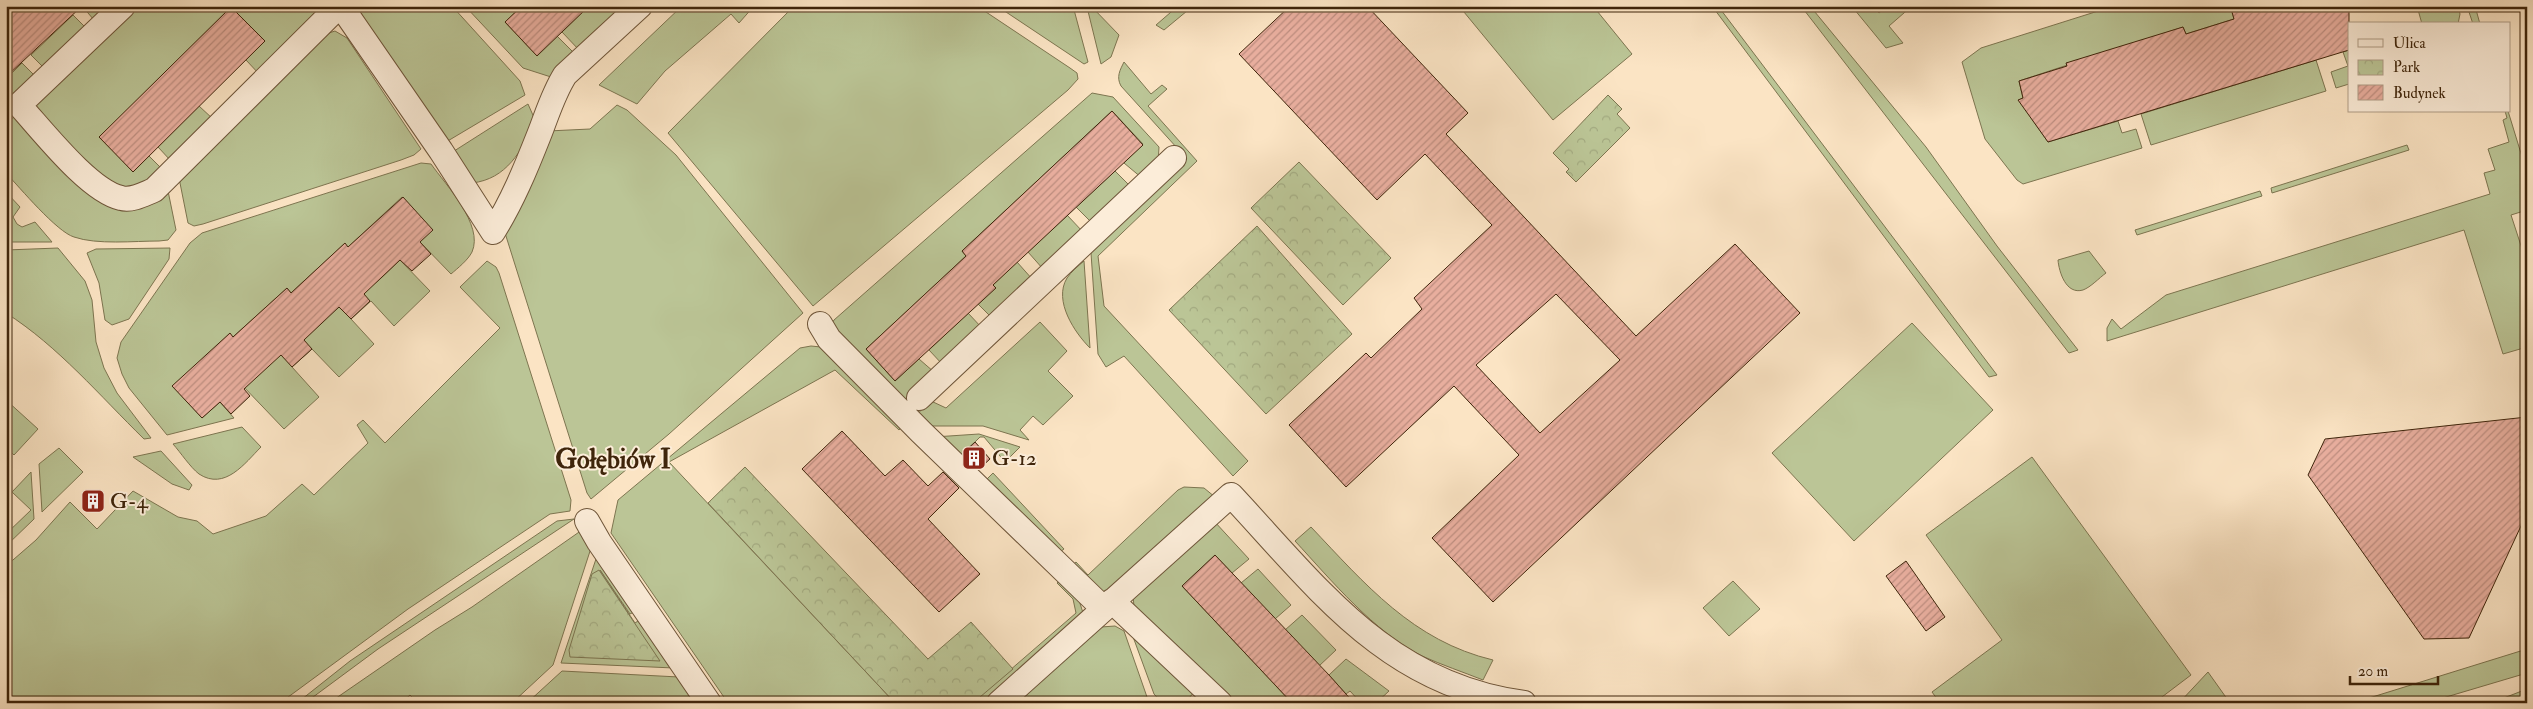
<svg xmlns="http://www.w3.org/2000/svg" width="2533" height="709" font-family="'IM FELL Double Pica',serif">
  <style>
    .green { fill: #bbc596; stroke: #7d7550 }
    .park { fill: url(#park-crowns); stroke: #7d7550 }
    .building { fill: url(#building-hatch); stroke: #3f250b; fill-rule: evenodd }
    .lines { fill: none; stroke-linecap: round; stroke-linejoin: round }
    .street-casing { stroke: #6e5539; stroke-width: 26 }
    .street { stroke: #fcedd9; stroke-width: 24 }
    .labels { text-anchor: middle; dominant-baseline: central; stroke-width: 4; stroke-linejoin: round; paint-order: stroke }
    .poi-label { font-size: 21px; fill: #3f250b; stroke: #fcedd9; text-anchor: start }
    .district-label { font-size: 26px; font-weight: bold; fill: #3f250b; stroke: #fcedd9 }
  </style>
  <defs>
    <pattern id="park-crowns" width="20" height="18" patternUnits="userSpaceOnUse" patternTransform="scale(1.25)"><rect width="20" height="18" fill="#bbc596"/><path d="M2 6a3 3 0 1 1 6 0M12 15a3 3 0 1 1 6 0" fill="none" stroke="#a2a980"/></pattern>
    <pattern id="building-hatch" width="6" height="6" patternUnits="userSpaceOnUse" patternTransform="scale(1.25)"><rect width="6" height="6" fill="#e8ae9e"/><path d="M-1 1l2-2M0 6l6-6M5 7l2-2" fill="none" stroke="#bd8d7f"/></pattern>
  </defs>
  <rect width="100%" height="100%" fill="#fbe4c4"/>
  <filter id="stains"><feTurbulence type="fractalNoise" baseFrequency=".004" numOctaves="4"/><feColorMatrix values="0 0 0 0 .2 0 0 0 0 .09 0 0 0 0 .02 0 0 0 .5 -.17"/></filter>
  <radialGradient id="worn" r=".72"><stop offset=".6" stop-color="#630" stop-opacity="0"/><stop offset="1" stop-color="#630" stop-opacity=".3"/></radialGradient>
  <path class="green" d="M82,6H109L94,20Z
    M132,6H322L260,75L246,60L265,41L231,7L100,137L133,171L149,156L163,170L151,182L116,193L35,112L36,104Z
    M351,6H452L520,81L525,95L446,142Z
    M465,6H522L505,22L537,56L557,36L575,54L551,77L523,68Z
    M589,6H609L618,15L580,51L562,32Z
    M682,6H754L739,23L731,14L665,71L637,104L599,85Z
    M794,6H977L1070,68L1077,73L1078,79L1068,90L813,306L668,133Z
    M997,6H1073L1088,62L1084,64Z
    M1091,6L1119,35L1111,57L1101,64L1087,7Z
    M1178,6H1193L1164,30L1156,25Z
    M1459,6H1593L1632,54L1553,120Z
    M1712,6H1718L1997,375L1989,377Z
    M1801,6H1810L1926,147L1997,246L2078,350L2069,353Z
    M1856,6H1873L1879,13L1887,6H1912L1889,26L1903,43L1886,48L1854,9Z
    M2114,6H2250L2232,12L2234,19L2186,34L2183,27L2019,81L2023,98L2019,100L2048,142L2118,121L2122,133L2136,129L2142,148L2023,184L2017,180L1985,139L1962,62L1981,48Z
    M2417,6H2458L2460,14L2458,24H2422Z
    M2467,6H2475L2480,24H2473Z
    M73,15L86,28L44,68L31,55Z
    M335,31L347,38L421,149L414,155L401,160L203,224L194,226L188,223L178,173L326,34Z
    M2349,50V84L2336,88L2331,72L2348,66L2343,52Z
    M2316,60L2326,91L2151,145L2141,114Z
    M1124,62L1151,94L1162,85L1167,89L1148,106L1197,161L1098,256L1104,306L1248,461L1233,476L1124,356L1106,367L1098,354L1091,253L1187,159L1121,86C1116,77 1120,70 1124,62Z
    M22,63L35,76L6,103V79Z
    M1092,93L1113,97L1159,147L1158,164L1142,178L1124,163L1143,144L1112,111L962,251L966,256L866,349L895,381L919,359L934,372L901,403L830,327L834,320Z
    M528,104L536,122C521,151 507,179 472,183L451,153Z
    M617,105L627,110L676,155L803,313L669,434L591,499L587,493L505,233L548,131L590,129Z
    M199,106L213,119L171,161L158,147Z
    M2505,111H2508L2527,173V210L2511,215L2527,264V347L2503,354L2464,230L2107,341V328L2112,319L2121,329L2166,295L2490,194L2484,173L2495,170L2488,149L2509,142L2503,120L2507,118Z
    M17,114L100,198L167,186L176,230L168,240L159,241C134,241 97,245 74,237C57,232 20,188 6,173V124Z
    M2407,145L2409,150L2272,193L2271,188Z
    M421,163L431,164C446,185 484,225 472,252C468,260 458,268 451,274L420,242L402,197L348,247L344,244L291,293L287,288L233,337L230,334L173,386L202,418L220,402L234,418L167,435L129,388L122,374L117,358L121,342L190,243L202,233Z
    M1115,171L1130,186L1092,223L1076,207Z
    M2260,191L2262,196L2137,235L2135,230Z
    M6,192L20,207L13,217L17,224L22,227L35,222L52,242H6Z
    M1067,215L1083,232L1043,269L1028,252Z
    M58,248L85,281L92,300L96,342L104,368L117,393L151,438L144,439C100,396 58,346 6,313V250Z
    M170,248L169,259L129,319L112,325L105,320L99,283L87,253L96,249Z
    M2089,251L2106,273C2099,278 2091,287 2083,290C2066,295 2059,272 2058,260Z
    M400,260L430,291L394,326L371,301L351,319L374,344L339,377L312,349L292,367L319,397L284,429L240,383L317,322L378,281Z
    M487,261L496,267L499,273L571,500L570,511L550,514L408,609L280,703H6V566L36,540L70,502L97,529L133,491L178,517L197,521L213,534L266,516L302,484L314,495L368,443L357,425L363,420L385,443L500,328L460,287Z
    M1084,261L1090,348C1075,333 1053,301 1067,278C1071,272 1078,266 1084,261Z
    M1017,262L1033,280L992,318L978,304L995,288L993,285Z
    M968,313L982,328L943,365L929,350Z
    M1040,322L1067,351L1048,371L1073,396L1043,425L1033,416L1020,430L1029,440L983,426H930L914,417L931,401L946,408Z
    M1912,323L1993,410L1854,541L1772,453Z
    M811,346L821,347L902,426L899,430L835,370L669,462L895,703H728L611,533L618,500L800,348Z
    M6,400L38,429L14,455L10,451L6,455Z
    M242,427L261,447C245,463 225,491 199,474C190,467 181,453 173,444Z
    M979,434L1020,447L1005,462L984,437H980L959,458L934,437Z
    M59,448L83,472L42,512L39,464Z
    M161,451L192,485L189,490L172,484L133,457Z
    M2032,457L2191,675L2154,703H1940L1932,692L2002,640L1926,535Z
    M31,472L34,519L6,546V534L31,510L12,492Z
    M993,473L1064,549L1056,555L983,483Z
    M1184,487L1204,488L1215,497L1107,594L1098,592L1069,568L1076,562L1088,575L1178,490Z
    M574,519L378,649L305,703H297L350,661L557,521Z
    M1214,521L1249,559L1232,573L1215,555L1182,586L1292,703H1237L1134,607L1133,595Z
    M1311,527C1365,584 1413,641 1493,660L1483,680C1463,672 1442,665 1422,656C1374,632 1331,580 1295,541Z
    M582,530L592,545L553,665L512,703H418L410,695L401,703H329L435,630L472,607Z
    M598,553L636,611L630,614L600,570L635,623L641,619L674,668L561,663Z
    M1258,569L1291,605L1275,619L1241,583Z
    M1062,579L1078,597L1084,616L988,703H972L1076,613L1073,599L1057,583Z
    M1733,581L1760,609L1729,636L1703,608Z
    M1302,615L1336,650L1319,666L1285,630Z
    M1115,626L1124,631L1147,697L1107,703H1015L1101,627Z
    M1132,634L1194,692L1185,703H1162L1154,694Z
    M2527,649V673L2426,703H2353Z
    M1346,659L1389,691L1376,703H1361L1350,691L1346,694L1329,675Z
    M562,671L679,677L696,703H527Z
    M2208,672L2230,703H2179Z
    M2527,689V703H2491Z"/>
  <path class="park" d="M1608,95L1622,109L1617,114L1630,128L1576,182L1566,172L1569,169L1553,153Z
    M1299,162L1391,258L1343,305L1251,208Z
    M1257,226L1352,334L1266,414L1169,310Z
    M745,467L928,659L971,622L1013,669L973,703H895L708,503Z
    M599,570L660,661L570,657L569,650L592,574Z"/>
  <path class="building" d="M6,6H82L6,77Z
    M522,6H589L537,56L505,22Z
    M1290,6H1367L1468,113L1446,134L1636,336L1735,244L1800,313L1493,602L1432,538L1519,455L1454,386L1346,487L1289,425L1366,353L1371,358L1422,309L1414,298L1492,225L1425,154L1377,200L1239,54ZM1556,294L1620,360L1540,433L1476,365Z
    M2250,6H2349V50L2048,142L2018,100L2023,98L2019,81L2067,66L2066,63L2183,27L2186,34L2234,19L2232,12Z
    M231,7L265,41L133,172L99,137Z
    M1112,111L1143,145L993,285L996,288L895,381L866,349L966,256L962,251Z
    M403,197L433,230L420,242L431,254L412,271L400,260L364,294L370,301L351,319L339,307L304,340L312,349L292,367L281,355L244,389L250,396L231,414L220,402L202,418L172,386L230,333L233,337L287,288L291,293L345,243L348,247Z
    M2527,417V513L2469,638L2424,639L2308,475L2325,439Z
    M842,431L885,476L903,460L928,486L943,472L959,488L928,519L980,574L939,612L802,469Z
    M975,442L990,459L979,469L963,453Z
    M1215,555L1329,675L1354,703H1292L1182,586Z
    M1906,561L1945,617L1926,631L1886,576Z"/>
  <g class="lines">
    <g class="street-casing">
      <path id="street" d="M123,6L19,105C42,130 89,191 121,198C132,201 144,194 154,190L339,6
        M341,6L441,151L493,232C512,202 526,168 539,135C547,115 553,94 565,75L640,6
        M820,324L829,339L921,432L1104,609
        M919,398L1174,158
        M587,521L599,542L709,703
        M1112,601L1220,703
        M999,703L1231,495C1318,588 1387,685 1524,703"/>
    </g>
    <use href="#street" class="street"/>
  </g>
  <defs>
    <g id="building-square" transform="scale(1.25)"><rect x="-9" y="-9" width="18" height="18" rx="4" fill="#8f2418" stroke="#fcedd9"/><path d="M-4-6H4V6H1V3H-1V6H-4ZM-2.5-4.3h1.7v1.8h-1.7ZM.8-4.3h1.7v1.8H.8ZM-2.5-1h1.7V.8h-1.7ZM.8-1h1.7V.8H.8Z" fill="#fff"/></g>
  </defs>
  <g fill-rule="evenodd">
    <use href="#building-square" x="974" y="458"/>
    <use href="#building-square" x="93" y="501"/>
  </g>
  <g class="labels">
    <g class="poi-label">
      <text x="992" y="458">G-12</text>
      <text x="110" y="501">G-4</text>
    </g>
    <g class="district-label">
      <text x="613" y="460">Gołębiów I</text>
    </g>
  </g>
  <rect width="2533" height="709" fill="none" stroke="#fbe4c4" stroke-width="25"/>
  <rect x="8" y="8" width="2518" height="694" fill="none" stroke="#3f250b" stroke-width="2.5"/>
  <rect x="12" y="12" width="2508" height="684" fill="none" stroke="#3f250b"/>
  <rect x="2348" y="22" width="162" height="90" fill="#fcedd9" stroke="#b09d87"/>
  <rect x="2358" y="39" width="25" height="8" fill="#fcedd9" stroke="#b09d87"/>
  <text x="2393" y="48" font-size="15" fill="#3f250b">Ulica</text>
  <rect x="2358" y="60" width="25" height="15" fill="url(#park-crowns)" stroke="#b09d87"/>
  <text x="2393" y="72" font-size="15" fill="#3f250b">Park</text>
  <rect x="2358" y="85" width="25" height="15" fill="url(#building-hatch)" stroke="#b09d87"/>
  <text x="2393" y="98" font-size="15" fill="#3f250b">Budynek</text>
  <path d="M2350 676v8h88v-8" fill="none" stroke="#3f250b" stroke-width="2.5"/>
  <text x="2358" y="676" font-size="15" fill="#3f250b" stroke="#fcedd9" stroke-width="4" paint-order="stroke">20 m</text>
  <rect width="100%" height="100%" filter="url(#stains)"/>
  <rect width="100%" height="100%" fill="url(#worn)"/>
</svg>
